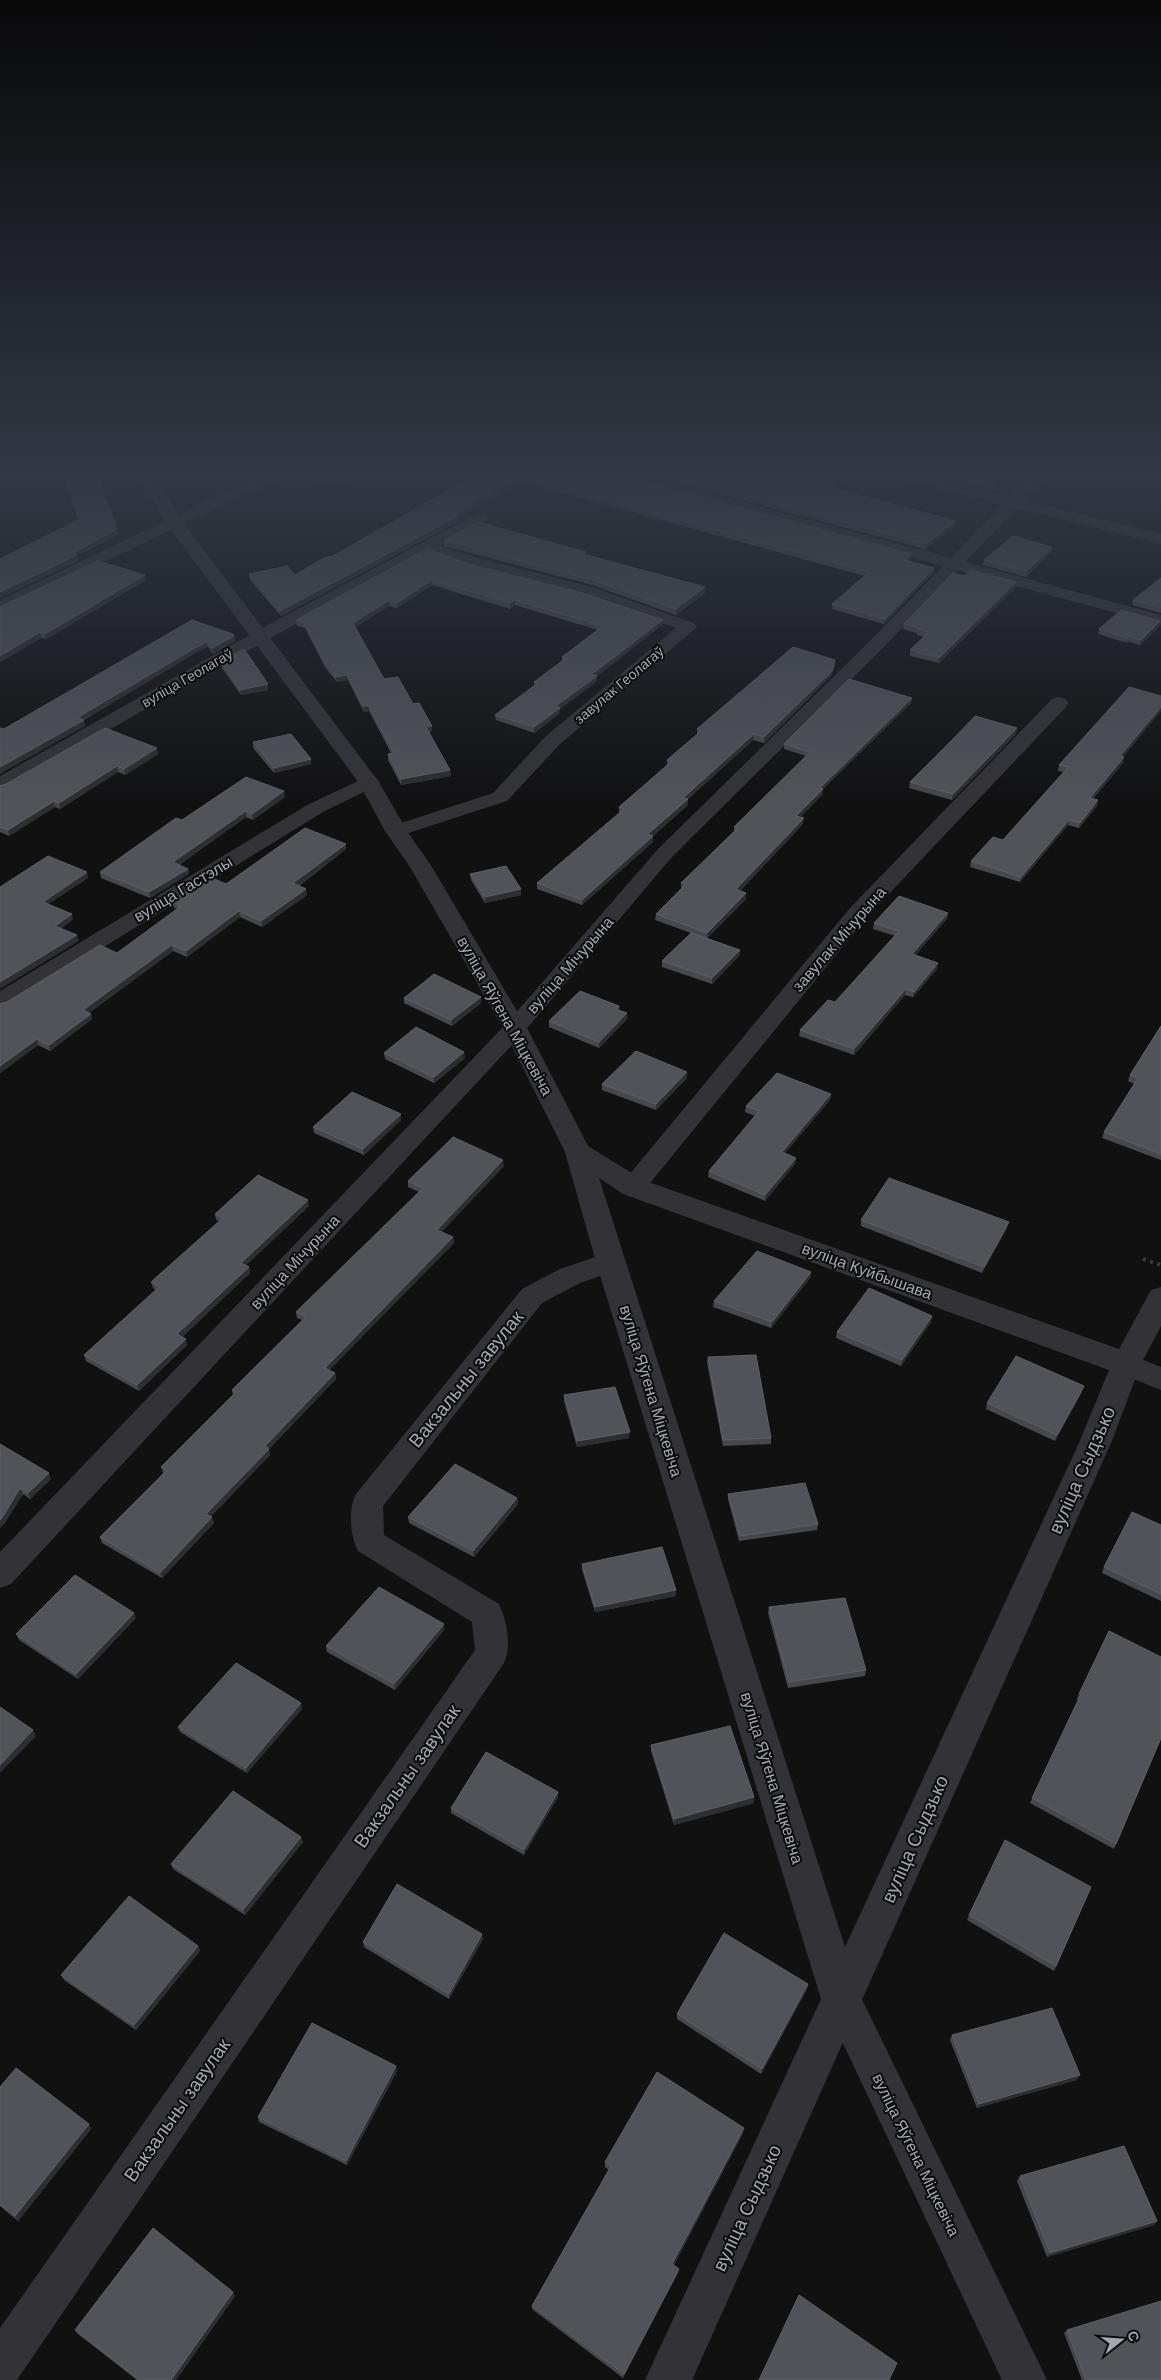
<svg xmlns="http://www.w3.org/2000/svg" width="1161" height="2380" font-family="Helvetica,sans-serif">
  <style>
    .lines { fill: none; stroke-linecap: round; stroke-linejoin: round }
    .path { stroke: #393a3e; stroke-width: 4; stroke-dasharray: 3 4.5; stroke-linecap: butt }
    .minor { fill: #333337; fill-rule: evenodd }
    .tertiary { fill: #333337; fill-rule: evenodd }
    .wall { fill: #47484d }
    .shaded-wall { fill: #2d2e31 }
    .building { fill: #515358; stroke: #5e6066 }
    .labels { text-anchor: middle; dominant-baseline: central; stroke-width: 4; stroke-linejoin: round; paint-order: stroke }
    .far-street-label { font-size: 14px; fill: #a4a8b2; stroke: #0c0c0d }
    .street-label { font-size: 16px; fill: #a4a8b2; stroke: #0c0c0d }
    .near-street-label { font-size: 19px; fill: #a4a8b2; stroke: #0c0c0d }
  </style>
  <rect width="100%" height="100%" fill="#111112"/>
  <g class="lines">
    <path class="path" d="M1143,1259L1161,1265"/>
    <path class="minor" d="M270,471H290L288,474L0,612V600Z
      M601,471H626L951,558L1003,504L885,474L883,471H909L1011,497L1035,471H1051L1025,500L1161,534V544L1017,508L965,562L1161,615V625L957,570L883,648L672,857L523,1033L11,1584L0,1588V1552L507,1023L658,849L871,640L943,566L603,474Z
      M480,512L486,514L488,517L486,520L439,546L485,560L592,587L694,623L697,627L560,744L507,801L396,837L389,835L386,831L389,827L493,793L546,736L676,628L580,595L473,568L427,552L265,641L7,788L0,790V776L253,633Z
      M1059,697L1066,699L1068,703L1066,707L866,918L642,1193L633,1196L624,1193L620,1187L624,1181L850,908L1052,699Z
      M369,776L376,778L379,782L376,786L323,812L8,1006L0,1008V991L309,804Z
      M610,1252L620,1255L624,1262L620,1269L580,1283L542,1303L383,1506L384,1535L499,1604C507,1621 512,1646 504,1663L17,2380H0V2328L475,1650L472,1622L358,1551C350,1536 348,1509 356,1494L522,1289L560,1269Z
      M1126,1353L1161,1367V1390L1116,1372L1112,1364L1116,1356Z
      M842,1982L856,1987L1047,2380H1002L823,2001L828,1987Z"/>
    <path class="tertiary" d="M135,471H151L182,521L379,782L407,831L432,867L527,1028L588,1146L643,1180L1119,1349L1151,1290L1161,1287V1326L1141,1364L1111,1443L692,2380H645L821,1999L596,1262L565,1152L503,1028L410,867L385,831L359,783L169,527ZM599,1178L623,1194L1109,1370L1079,1443L845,1947Z"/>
  </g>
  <path class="wall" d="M62,471H96L118,534L77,556L78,561L0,598V559L78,520Z
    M290,471H366L343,484L338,483L334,485L291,473Z
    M482,471H604L911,559L909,562L934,568L933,573L884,624L832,609V604L865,576L512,479V485L458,518L459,521L281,616L250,580L249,574L295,575L333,556Z
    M634,471H861L831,488L955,526L925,549Z
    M998,471L994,490L963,483L964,478Z
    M444,540L586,555L705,593L676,615L592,585L444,546Z
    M1052,547L1051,552L1026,577L983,565L984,560Z
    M472,565L663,620L662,625L597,676V681L560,709V713L534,733L496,720L495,715L534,686V682L562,662V657L598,630L515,605L510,609L432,585L397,608L389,606L355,627L384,679L413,704L432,731L429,732L451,776L401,785L388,760V754L391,753L369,711L364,712L348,680L337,682L326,669L305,628L297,626L296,620Z
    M1161,578V613L1132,605L1133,600Z
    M146,580L46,639L41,638L0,662V607Z
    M1015,588L939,663L910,656V650L925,637L917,635V633L903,629L904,624Z
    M192,620L235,641L213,654L208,647L195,653L86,719L83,720L85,726L4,729Z
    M1160,621L1159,626L1140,645L1128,641L1127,643L1098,634L1099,629Z
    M221,662L268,684V690L241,695L222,668Z
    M835,665L831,676L764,743L753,740L688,799V805L653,836V842L582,905L537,889V883L619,813V807L667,765V760L697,734V729Z
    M911,703L823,789V794L800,817L803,824L740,891L746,899L707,938L740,950L739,956L712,984L662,967V961L691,933L655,920L656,914L682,889L681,888V883L734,831V827L806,756L784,749V744Z
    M1016,734L952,800L909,788L910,782Z
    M253,742L311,759V764L274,773L253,748Z
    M158,754L125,775L118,772L60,809L55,807L9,836L0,832V786Z
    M1123,757V763L1093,799L1097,806L1079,828L1068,825L1020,882L970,867L971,861L1003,840L1064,772L1058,771L1059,765Z
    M285,797L253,820L246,817L179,865L188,869L189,874L150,898L101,878L100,872L182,820Z
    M346,844V849L299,886L307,895L262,927L240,917L187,957L173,951L89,1013L91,1014L92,1019L50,1051L38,1045L0,1073V1004L7,1002L117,953L177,909L172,907L171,901Z
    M470,874L521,895L485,903L471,880Z
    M948,913L947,919L915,955L937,969L913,997L905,995L854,1055L799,1036L800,1030L835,1002L895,936L873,929L874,923Z
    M404,998L481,1003L452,1026L404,1003Z
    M619,1010L627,1013V1019L599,1048L549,1027V1021Z
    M1161,1026V1160L1102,1138L1104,1132L1134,1084L1128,1081L1130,1075Z
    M384,1053L465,1058L434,1083L385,1059Z
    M687,1078L656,1110L602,1090V1084Z
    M831,1094L830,1100L785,1153L796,1158L795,1164L765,1201L708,1177L709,1171L755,1116L745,1112L746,1106Z
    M401,1120L364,1155L314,1133L313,1127Z
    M504,1166L441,1232L453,1237L454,1243L329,1370L335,1373L336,1379L269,1449L270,1455L211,1516L214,1523L162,1578L102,1543L100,1537L164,1473H163L161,1467L233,1396L232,1390L302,1320L297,1318L296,1312L419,1192L408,1187V1181Z
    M309,1206L246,1265L249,1267L250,1273L182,1337L187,1345L139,1391L86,1361L84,1355L156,1290L153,1288L151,1282L219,1221L216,1220L215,1214Z
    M861,1220L1007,1228L982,1273L861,1226Z
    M811,1272L810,1278L771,1328L713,1307L714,1301Z
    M932,1316L931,1322L901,1366L836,1338L837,1332Z
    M708,1357L771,1438V1444L723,1446L707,1363Z
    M1082,1392L1055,1441L986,1409L987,1403Z
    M564,1395L629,1438L577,1447L564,1401Z
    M0,1444L51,1479L30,1499L23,1494L4,1524L0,1528Z
    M728,1494L818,1524L817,1530L739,1541L728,1499Z
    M517,1498L518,1504L474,1557L409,1523L408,1517Z
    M1161,1525V1601L1102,1573L1104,1567Z
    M582,1564L676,1596L595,1612L582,1570Z
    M769,1607L866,1670L865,1676L788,1688L768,1613Z
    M136,1618L78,1679L19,1640L16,1634Z
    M444,1630L395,1690L327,1652L326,1646Z
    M1079,1694L1161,1738L1114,1849L1030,1803L1078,1700L1077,1699Z
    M302,1709L247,1773L180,1732L178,1727Z
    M651,1745L754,1803L674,1825L651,1751Z
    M558,1792V1797L524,1855L451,1813V1808Z
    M301,1837L303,1842L245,1915L173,1869L171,1864Z
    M1091,1887L1054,1971L967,1920L969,1915Z
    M483,1939L449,1999L364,1947L363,1942Z
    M198,1946L200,1951L136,2030L64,1980L61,1975Z
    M808,1984L807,1989L761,2074L677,2019V2014Z
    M952,2035L1077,2080L977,2108L950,2040Z
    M397,2071L347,2165L259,2122L258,2117Z
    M0,2087L89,2124L91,2129L18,2221L0,2206Z
    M743,2133L674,2265L678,2273L623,2378L532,2309V2306L609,2170L605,2167V2162Z
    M1020,2176L1157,2221L1154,2225L1047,2257L1017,2181Z
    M235,2296L176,2380H137L78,2334L75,2330Z
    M1067,2330L1161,2380H1082L1064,2333Z"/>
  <path class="shaded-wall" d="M357,471H366L343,484V479Z
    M853,471H861L825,491L826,486Z
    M338,478V483L334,485L333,480Z
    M512,480V485L458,518L459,521L281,616L280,611L454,515Z
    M956,521L955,526L925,549L926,544Z
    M117,529L118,534L77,556L78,561L0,598V592Z
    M1052,547L1051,552L1026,577L1027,571Z
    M912,554L911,559L904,565V560Z
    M934,568L933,573L884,624L885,619Z
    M145,575L146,580L46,639L45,634Z
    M432,580V585L397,608V603Z
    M1016,582L1015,588L939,663V658Z
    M705,587V593L676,615V609Z
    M389,600V606L353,629V623Z
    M515,600V605L510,609V603Z
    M663,620L662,625L597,676V681L560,709V713L534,733V727L592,674Z
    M1160,621L1159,626L1140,645L1141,640Z
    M40,632L41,638L0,662V656Z
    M234,636L235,641L213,654L212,648Z
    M207,642L208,647L195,653L86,719L82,721L84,720L85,726L0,774V767L85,713L195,648Z
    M835,660L831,676L764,743V737Z
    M347,675L348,680L337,682L336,677Z
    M268,684V690L241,695L240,690Z
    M912,698L911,703L823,789V794L796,822V816L820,788Z
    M363,706H369V711L364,712Z
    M1161,707V711L1119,762L1120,756Z
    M432,726V731L426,732V727Z
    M1017,728L1016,734L952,800L953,794Z
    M754,734L753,740L683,803V798Z
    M157,748L158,754L125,775L124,769Z
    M1124,757L1123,763L1089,803L1090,798Z
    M311,759V764L274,773V768Z
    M117,766L118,772L60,809L59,803Z
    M450,770L451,776L401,785V779Z
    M284,791L285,797L253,820L252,814Z
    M688,799V805L648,840V834Z
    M1098,800L1097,806L1079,828L1080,823Z
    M54,801L55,807L9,836L8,830Z
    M246,811V817L174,868L173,862Z
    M804,818L803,824L736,895V889Z
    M1069,820L1068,825L1020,882L1021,877Z
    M653,836V842L582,905V900Z
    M346,844V849L294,889L293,883Z
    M188,869L189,874L150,898L149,892Z
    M87,872L88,878L44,907L43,902Z
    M306,889L307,895L262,927L261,921Z
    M521,889V895L485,903V897Z
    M746,893V899L707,939V933Z
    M239,911L240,917L187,957L186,951Z
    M948,913L947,919L911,960L912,954Z
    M72,914L73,920L57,932L55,926Z
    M77,935L79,941L0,989V982Z
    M172,945L173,951L85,1016L83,1010Z
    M740,950L739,956L712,984V978Z
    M938,963L937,969L913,997L914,992Z
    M906,989L905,995L854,1055V1049Z
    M481,997V1003L452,1026L451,1020Z
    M627,1013V1019L599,1048V1042Z
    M91,1014L92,1019L50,1051L49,1045Z
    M37,1039L38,1045L0,1073V1066Z
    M464,1052L465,1058L434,1083V1077Z
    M687,1072V1078L656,1110V1104Z
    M831,1094L830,1100L781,1158L782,1152Z
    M401,1114V1120L364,1155L363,1149Z
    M796,1158L795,1164L765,1201V1195Z
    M503,1160L504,1166L438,1236L437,1230Z
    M308,1200L309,1206L242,1269L241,1263Z
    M1009,1222L1007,1228L982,1273L984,1267Z
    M453,1237L454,1243L326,1374L325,1368Z
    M249,1267L250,1273L178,1340L177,1334Z
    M811,1272L810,1278L771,1328L772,1322Z
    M932,1316L931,1322L901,1366L902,1360Z
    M186,1339L187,1345L139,1391L137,1385Z
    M335,1373L336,1379L269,1449L270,1455L208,1520L206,1514L265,1446Z
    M1084,1386L1082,1392L1055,1441L1057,1435Z
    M630,1432L629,1438L577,1447V1441Z
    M49,1473L51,1479L30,1499L28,1493Z
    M20,1488L23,1494L4,1524L0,1528V1520Z
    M517,1498L518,1504L474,1557L473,1551Z
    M212,1517L214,1523L162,1578L160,1573Z
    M676,1590V1596L595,1612V1607Z
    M134,1613L136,1618L78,1679L76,1674Z
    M444,1624V1630L395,1690L394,1684Z
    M301,1703L302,1709L247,1773L246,1768Z
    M33,1730L36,1736L0,1773V1765Z
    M558,1792V1797L524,1855V1850Z
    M754,1797V1803L674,1825V1819Z
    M301,1837L303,1842L245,1915L243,1910Z
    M482,1934L483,1939L449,1999V1994Z
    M198,1946L200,1951L136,2030L134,2025Z
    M808,1984L807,1989L761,2074L762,2069Z
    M396,2066L397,2071L347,2165L346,2161Z
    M1080,2075L1077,2080L977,2108L979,2104Z
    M89,2124L91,2129L18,2221L15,2216Z
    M744,2128L743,2133L672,2269V2264Z
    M1157,2221L1154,2225L1047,2257L1050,2253Z
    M679,2269L678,2273L623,2378L624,2374Z
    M233,2292L235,2296L176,2380H171Z"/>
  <path class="building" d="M62,471H96L117,529L72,554L77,555L0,592V559L79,520Z
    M301,471H357L343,479L338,478L333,480Z
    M482,471H604L912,554L904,560L934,568L885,619L832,604L869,572L508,473L512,480L454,515L458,516L280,611L249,574L287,566L295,575L324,558L333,556Z
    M652,471H853L826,486L956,521L926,544Z
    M968,471H998L994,486L964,478Z
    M478,522L586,552L583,554L705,587L676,609L592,580L444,540Z
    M1013,536L1052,547L1027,571L984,560Z
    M427,549L472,565L579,592L663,620L592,674L597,676L556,706L560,708L534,727L495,715L538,683L534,682L566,658L562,657L603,626L515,600L510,603L432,580L397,603L389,600L353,623L384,679L398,677L413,704L419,703L432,726L426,727L450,770L401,779L388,754L394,753L369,706H363L347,675L336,677L325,663L304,623L296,620Z
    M98,561L145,575L45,634L40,632L0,656V607Z
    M971,570L1016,582L939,658L910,650L929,632L917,629L919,628L904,624L953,573L964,576Z
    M1161,578V607L1133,600Z
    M1121,610L1160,621L1141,640L1129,636L1128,638L1099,629Z
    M192,620L233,634L234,636L212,648L207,642L195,648L85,713L78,718L84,720L0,767V728H1L4,729Z
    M793,647L835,660L832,671L764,737L754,734L683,798L688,799L648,834L653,836L582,900L537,883L624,809L619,807L672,761L667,760L701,731L697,729Z
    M244,649L268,684L240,690L221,662Z
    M849,679L912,698L820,788L823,789L796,816L804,818L736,889L746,893L707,933L656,914L686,884L681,883L738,828L734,827L810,752L784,744Z
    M1129,687L1161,696V707L1120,756L1124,757L1090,798L1098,800L1080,823L1069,820L1021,877L971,861L993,837L1003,840L1068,767L1059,765Z
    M975,716L1017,728L953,794L910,782L956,736Z
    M105,728L157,748L124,769L117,766L59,803L54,801L8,830L0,827V786L6,784Z
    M291,734L311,759L274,768L253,742Z
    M246,777L284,791L252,814L246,811L173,862L188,869L149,892L100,872L176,818L182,820Z
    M305,828L346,844L293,883L306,889L261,921L239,911L186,951L172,945L83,1010L91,1014L49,1045L37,1039L0,1066V1004L7,1002L100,945L117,953L181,906L171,901L210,877L226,884Z
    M48,856L87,872L43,902L72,914L55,926L77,935L0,982V887Z
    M506,866L521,889L485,897L470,874Z
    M899,896L948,913L912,954L938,963L914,992L906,989L854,1049L800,1030L828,1000L835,1002L899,931L874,923Z
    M691,933L740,950L712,978L662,961Z
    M434,974L481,997L451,1020L404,998Z
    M580,991L619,1006L618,1010L627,1013L599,1042L549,1021Z
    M1161,1026V1154L1104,1132L1138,1078L1130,1075Z
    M416,1027L464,1052L434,1077L384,1053Z
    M636,1051L687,1072L656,1104L602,1084Z
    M777,1073L831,1094L782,1152L796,1158L765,1195L709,1171L759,1111L746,1106Z
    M352,1092L401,1114L363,1149L313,1127Z
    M453,1137L503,1160L437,1230L453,1237L325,1368L335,1373L265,1446L269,1449L206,1514L212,1517L160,1573L100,1537L167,1470L161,1467L236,1392L232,1390L306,1317L296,1312L423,1188L408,1181Z
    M258,1175L308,1200L241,1263L249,1267L177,1334L186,1339L137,1385L84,1355L159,1287L151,1282L223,1218L215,1214Z
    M889,1178L1009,1222L984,1267L861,1220Z
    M757,1251L811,1272L772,1322L714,1301Z
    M869,1288L932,1316L902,1360L837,1332Z
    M756,1355L771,1438L723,1440L708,1357Z
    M1016,1356L1084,1386L1057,1435L987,1403Z
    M615,1387L630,1432L577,1441L564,1395Z
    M0,1444L49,1473L28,1493L20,1488L2,1518L0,1520Z
    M455,1464L517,1498L473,1551L408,1517Z
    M805,1483L818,1524L740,1536L728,1494Z
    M1132,1512L1161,1525V1594L1104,1567Z
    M662,1547L676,1590L595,1607L582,1564Z
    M75,1575L134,1613L76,1674L16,1634Z
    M379,1587L444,1624L394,1684L326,1646Z
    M845,1598L866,1670L789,1682L769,1607Z
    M1109,1631L1161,1657V1738L1116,1844L1032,1798L1081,1694H1079Z
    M236,1663L301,1703L246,1768L178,1727Z
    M0,1707L33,1730L0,1765Z
    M730,1726L754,1797L674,1819L651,1745Z
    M486,1752L558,1792L524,1850L451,1808Z
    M233,1791L301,1837L243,1910L171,1864Z
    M1005,1840L1091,1887L1056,1966L969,1915Z
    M397,1884L482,1934L449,1994L363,1942Z
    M129,1896L198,1946L134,2025L61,1975Z
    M724,1933L808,1984L762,2069L677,2014Z
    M1052,2008L1080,2075L979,2104L952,2035Z
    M312,2023L396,2066L346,2161L258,2117Z
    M16,2068L89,2124L15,2216L0,2205V2087Z
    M657,2072L744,2128L672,2264L679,2269L624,2374L532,2306L611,2166L605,2162Z
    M1124,2146L1157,2221L1050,2253L1020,2176Z
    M153,2228L233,2292L171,2380H139L75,2330Z
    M799,2295L897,2363L889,2380H759Z
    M1161,2301V2380H1086L1067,2330Z"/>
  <linearGradient id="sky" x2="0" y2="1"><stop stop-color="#09090a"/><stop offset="0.59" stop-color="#323844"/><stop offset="1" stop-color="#323844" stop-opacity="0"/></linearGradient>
  <rect width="1161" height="804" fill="url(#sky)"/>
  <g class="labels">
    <g class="far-street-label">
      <text transform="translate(187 678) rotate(-30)">вуліца Геолагаў</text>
      <text transform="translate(619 685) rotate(-40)">завулак Геолагаў</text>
    </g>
    <g class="street-label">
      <text transform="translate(183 889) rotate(-31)">вуліца Гастэлы</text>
      <text transform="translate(839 939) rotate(-49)">завулак Мічурына</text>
      <text transform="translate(570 965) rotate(-49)">вуліца Мічурына</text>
      <text transform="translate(505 1016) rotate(61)">вуліца Яўгена Міцкевіча</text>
      <text transform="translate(295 1262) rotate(-47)">вуліца Мічурына</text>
      <text transform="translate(867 1271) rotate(20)">вуліца Куйбышава</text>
      <text transform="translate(651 1391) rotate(73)">вуліца Яўгена Міцкевіча</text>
      <text transform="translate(772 1778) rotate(73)">вуліца Яўгена Міцкевіча</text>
      <text transform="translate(916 2155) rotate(64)">вуліца Яўгена Міцкевіча</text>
    </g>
    <g class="near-street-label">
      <text transform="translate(466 1379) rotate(-51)">Вакзальны завулак</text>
      <text transform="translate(1082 1470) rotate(-66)">вуліца Сыдзько</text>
      <text transform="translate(407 1776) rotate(-55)">Вакзальны завулак</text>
      <text transform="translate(915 1839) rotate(-66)">вуліца Сыдзько</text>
      <text transform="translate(177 2110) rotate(-55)">Вакзальны завулак</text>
      <text transform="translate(747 2208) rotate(-65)">вуліца Сыдзько</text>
    </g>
  </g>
  <g transform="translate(1121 2340) rotate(73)" stroke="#0c0c0d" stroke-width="4" paint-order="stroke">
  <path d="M0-4L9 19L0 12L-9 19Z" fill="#a4a8b2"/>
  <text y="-8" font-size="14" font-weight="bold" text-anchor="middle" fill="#a4a8b2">С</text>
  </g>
</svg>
